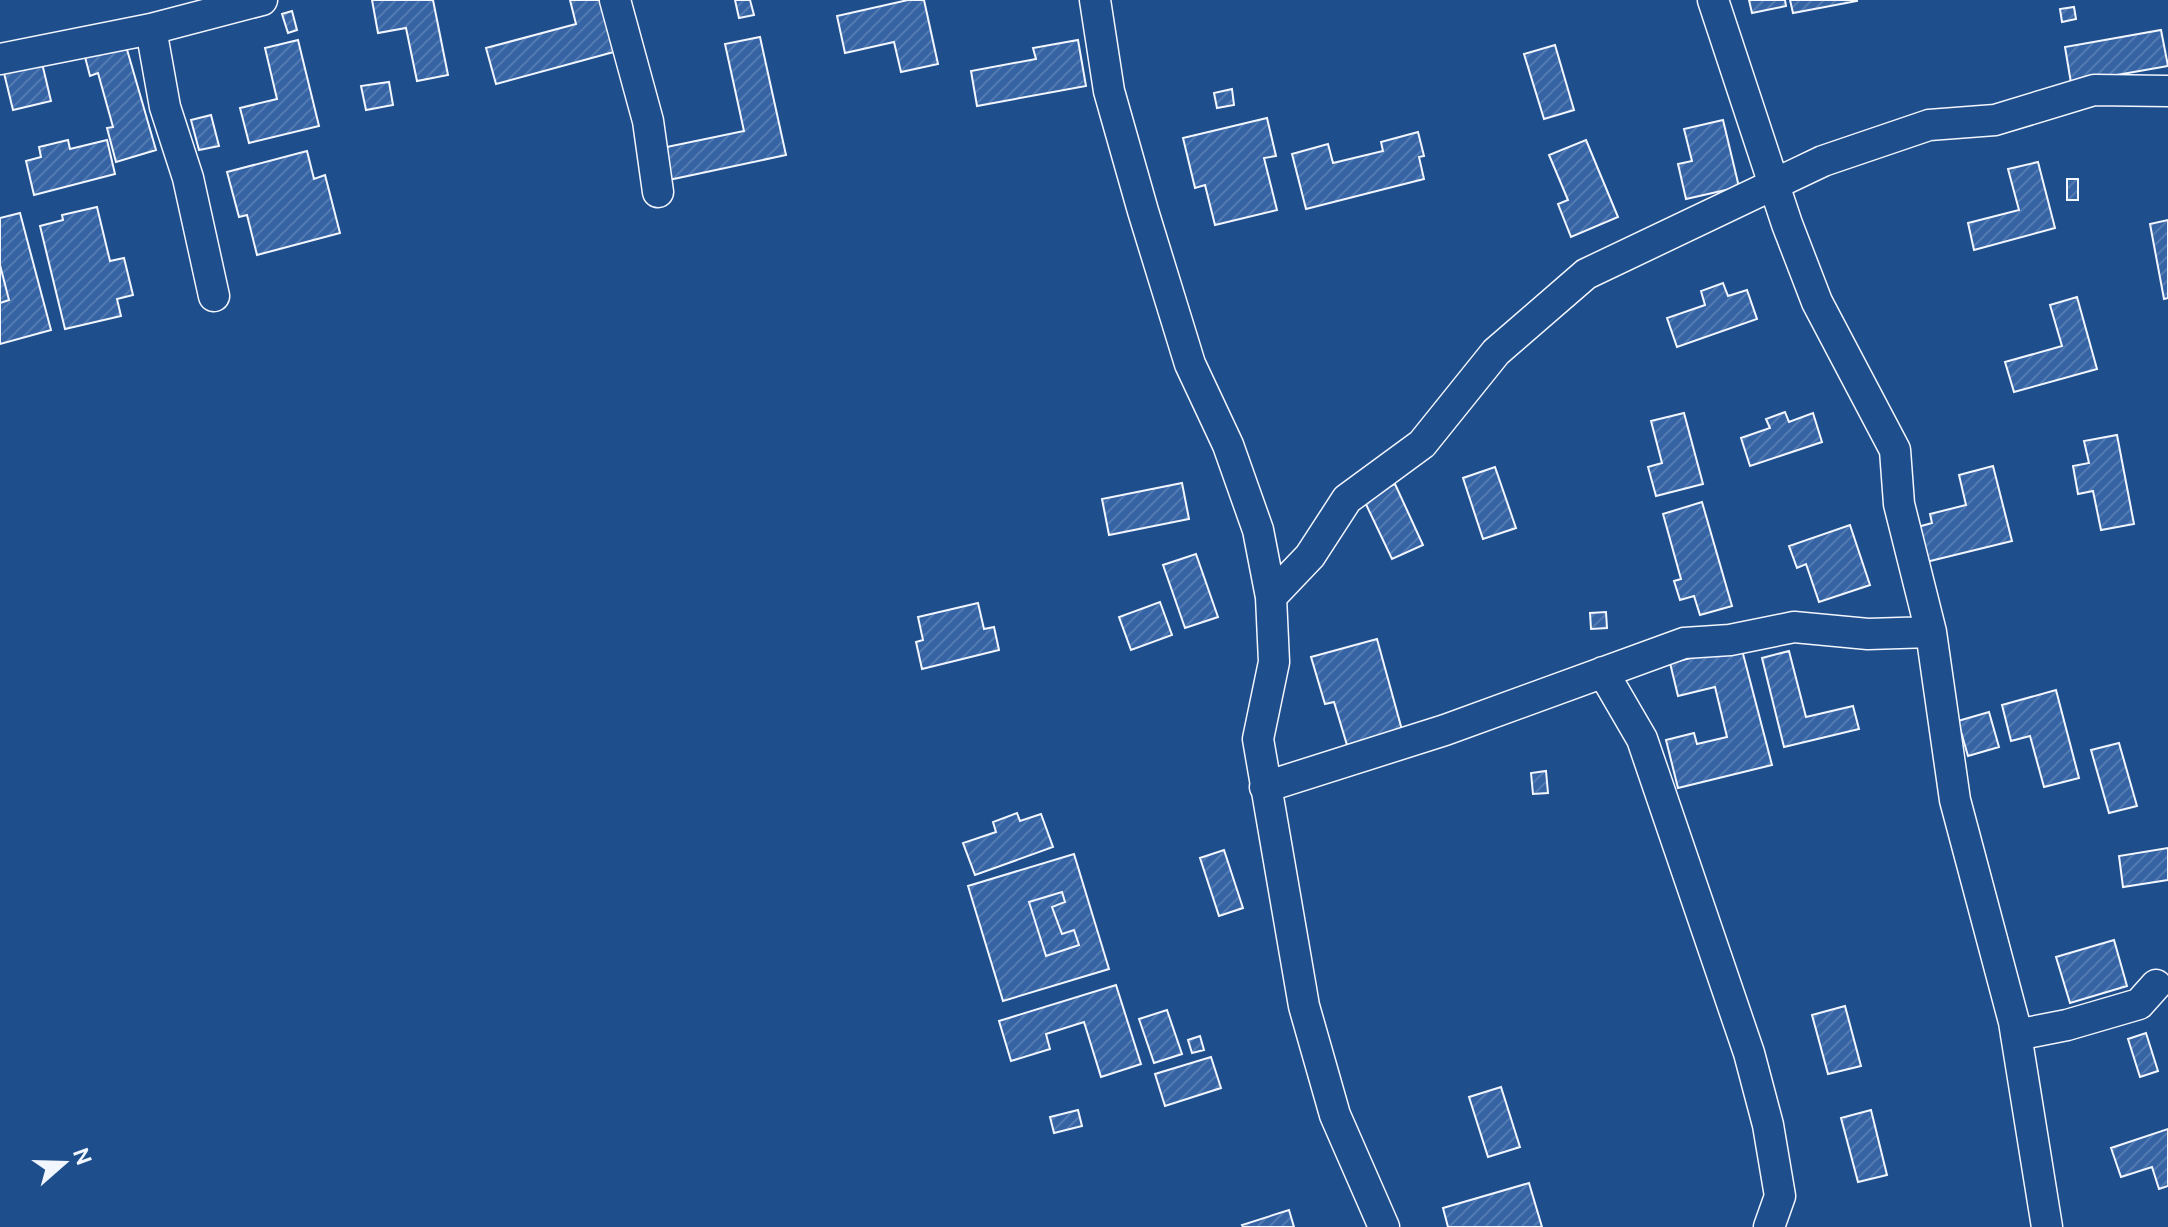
<svg xmlns="http://www.w3.org/2000/svg" width="2168" height="1227" font-family="Ubuntu,sans-serif">
  <style>
    .building { fill: url(#building-hatch); stroke: #f2f6ff; stroke-width: 2; fill-rule: evenodd }
    .lines { fill: none; stroke-linecap: round; stroke-linejoin: round }
    .street-casing { stroke: #f2f6ff; stroke-width: 33 }
    .street { stroke: #1f4e8c; stroke-width: 30 }
  </style>
  <defs>
    <pattern id="building-hatch" width="6" height="6" patternUnits="userSpaceOnUse" patternTransform="scale(2)"><rect width="6" height="6" fill="#3563a3"/><path d="M-1 1l2-2M0 6l6-6M5 7l2-2" fill="none" stroke="#537ab1"/></pattern>
  </defs>
  <rect width="100%" height="100%" fill="#1f4e8c"/>
  <path class="building" d="M372,0H433L448,75L417,81L406,28L378,33Z
    M570,0H607L621,50L496,84L486,48L576,24Z
    M735,0H750L754,15L739,18Z
    M908,0H924L938,64L901,72L894,42L845,53L837,16Z
    M1749,0H1785L1786,6L1752,13Z
    M1790,0H1857V1L1793,13Z
    M2074,7L2076,19L2062,22L2060,9Z
    M292,11L297,30L288,33L282,14Z
    M2161,30L2168,66L2071,83L2065,47Z
    M760,37L786,155L664,181L657,149L744,131L725,44Z
    M298,40L319,126L249,143L240,108L277,99L265,48Z
    M1078,40L1086,86L977,106L971,71L1036,59L1033,48Z
    M1555,45L1574,110L1544,119L1524,54Z
    M126,46L156,150L116,162L107,128L113,127L98,73L90,76L85,57Z
    M42,63L51,101L13,110L4,73Z
    M389,82L393,105L366,110L361,86Z
    M1232,89L1234,105L1217,108L1214,93Z
    M211,115L219,146L199,150L191,120Z
    M1267,118L1276,156L1264,158L1277,210L1215,225L1205,185L1195,188L1183,138Z
    M1723,120L1739,187L1686,199L1678,164L1692,161L1684,129Z
    M1418,132L1424,156L1419,157L1424,179L1306,209L1292,154L1328,144L1333,163L1383,151L1381,142Z
    M68,140L70,149L107,140L115,174L34,195L26,161L41,157L39,147Z
    M1586,140L1618,217L1571,237L1558,204L1568,200L1549,155Z
    M307,151L314,179L325,175L340,233L257,255L247,215L239,217L227,172Z
    M2038,162L2055,228L1974,250L1968,223L2019,210L2008,169Z
    M2067,179H2078V200H2067Z
    M97,207L110,261L124,258L133,295L117,299L121,316L65,329L40,226L63,220L62,215Z
    M20,213L51,330L0,344V303L9,300L0,265V218Z
    M2168,220V298L2164,299L2150,224Z
    M0,265L9,300L0,303Z
    M1723,283L1728,296L1747,290L1757,319L1677,347L1667,318L1705,305L1701,291Z
    M2077,297L2097,369L2014,392L2005,362L2062,346L2050,305Z
    M1785,412L1789,422L1813,413L1822,442L1750,466L1741,438L1770,428L1766,419Z
    M1684,413L1703,484L1656,496L1648,467L1662,463L1651,421Z
    M2117,435L2134,524L2101,530L2093,491L2078,494L2073,466L2089,463L2084,441Z
    M1993,466L2012,541L1922,563L1914,528L1932,523L1930,514L1966,505L1959,475Z
    M1495,467L1516,528L1483,539L1463,478Z
    M1182,483L1189,519L1109,535L1102,499Z
    M1395,484L1423,545L1392,559L1363,498Z
    M1702,502L1732,606L1700,615L1694,596L1680,600L1674,581L1681,579L1663,514Z
    M1850,525L1870,585L1819,602L1806,564L1797,568L1789,546Z
    M1196,554L1218,617L1185,628L1163,565Z
    M1160,602L1172,635L1131,650L1119,617Z
    M978,603L984,629L994,627L999,650L922,669L916,642L923,640L918,617Z
    M1606,612L1607,628L1591,629L1590,613Z
    M1377,639L1402,730L1347,745L1334,702L1325,704L1311,657Z
    M1741,646L1772,765L1678,788L1666,740L1694,733L1697,744L1727,737L1715,687L1678,696L1670,663Z
    M1789,651L1806,717L1853,706L1859,729L1784,747L1762,658Z
    M2056,690L2079,778L2044,787L2030,736L2011,741L2002,705Z
    M1989,712L1999,747L1968,756L1958,721Z
    M2119,743L2137,806L2109,813L2091,750Z
    M1546,771L1548,793L1533,794L1531,773Z
    M1017,813L1020,821L1041,814L1053,847L975,875L963,843L996,832L993,822Z
    M2168,848V880L2123,887L2119,856Z
    M1224,850L1243,908L1219,916L1200,858Z
    M1074,854L1109,969L1003,1001L968,886ZM1062,892L1065,902L1052,907L1062,934L1074,930L1079,945L1046,956L1029,902Z
    M1062,892L1065,902L1052,907L1062,934L1074,930L1079,945L1046,956L1029,902Z
    M2114,940L2127,986L2070,1003L2056,957Z
    M1116,985L1141,1064L1101,1077L1084,1022L1046,1034L1050,1049L1011,1061L999,1021Z
    M1845,1006L1861,1066L1828,1074L1812,1015Z
    M1167,1010L1182,1054L1154,1063L1139,1019Z
    M2146,1033L2158,1071L2140,1077L2128,1039Z
    M1200,1036L1204,1050L1192,1053L1188,1040Z
    M1211,1057L1221,1088L1165,1106L1155,1074Z
    M1501,1087L1520,1147L1488,1157L1469,1097Z
    M1078,1110L1082,1126L1054,1133L1050,1117Z
    M1871,1110L1887,1175L1858,1182L1841,1118Z
    M2168,1129V1186L2159,1189L2152,1167L2121,1177L2111,1148Z
    M1529,1183L1542,1227H1448L1443,1208Z
    M1289,1210L1294,1227H1243L1242,1225Z"/>
  <g class="lines">
    <g class="street-casing">
      <path id="street" d="M615,0L648,121L658,192
        M1095,0L1109,91L1143,211L1190,364L1228,445L1258,530L1271,597L1274,662L1258,739L1304,1006L1335,1115L1384,1227
        M1713,0L1787,224L1817,302L1895,450L1899,504L1931,632L1955,800L2014,1022L2047,1227
        M151,29L165,107L188,178L214,296
        M0,59L151,29L262,0
        M1271,597L1310,556L1347,499L1422,444L1496,352L1586,274L1823,161L1929,125L1995,120L2094,90L2168,91
        M1603,672L1642,739L1749,1053L1768,1125L1780,1196L1769,1227
        M1265,787L1445,730L1684,643L1730,640L1794,627L1868,634L1931,632
        M2016,1035L2067,1025L2139,1004L2156,985"/>
    </g>
    <use href="#street" class="street"/>
  </g>
  <g transform="translate(64 1163) rotate(70)" stroke="#1f4e8c" stroke-width="6" paint-order="stroke">
  <path d="M0-6L14 30L0 20L-14 30Z" fill="#f2f6ff"/>
  <text y="-12" font-size="22" font-weight="bold" text-anchor="middle" fill="#f2f6ff">N</text>
  </g>
</svg>
